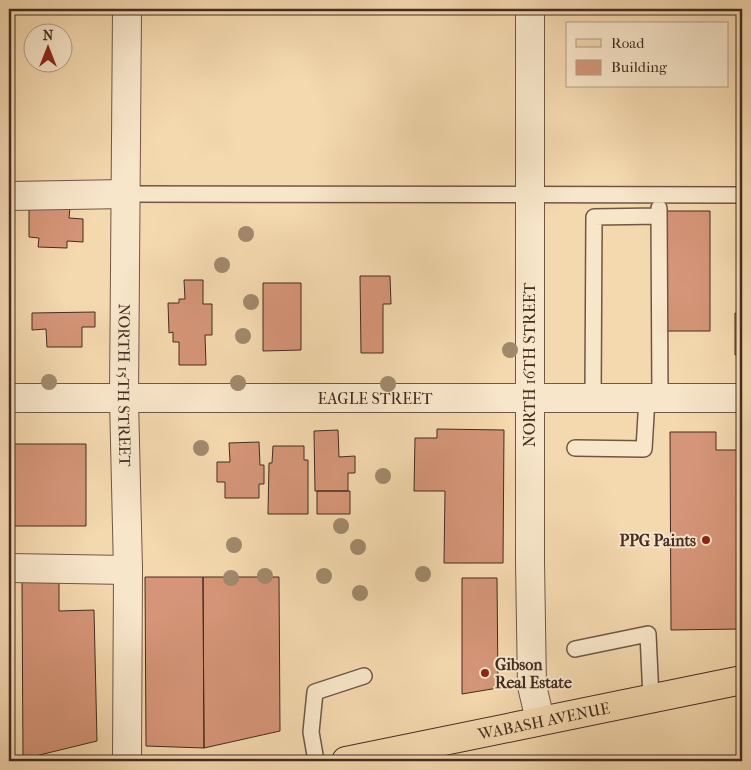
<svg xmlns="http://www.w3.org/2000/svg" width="751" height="770" font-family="'IM FELL French Canon',serif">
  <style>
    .building { fill: #d59578; stroke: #442c22 }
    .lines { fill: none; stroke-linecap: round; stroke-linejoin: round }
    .lane-casing { stroke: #705745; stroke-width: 18 }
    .street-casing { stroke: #705745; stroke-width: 30 }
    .primary-casing { stroke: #442c22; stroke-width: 30 }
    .lane { stroke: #f8e6ca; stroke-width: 15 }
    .street { stroke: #f8e6ca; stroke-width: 28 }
    .primary { stroke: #f4d8ae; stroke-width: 28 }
    .tree { fill: #a1896c }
    .poi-dot { fill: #8f2418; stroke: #f8e6ca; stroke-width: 2 }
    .labels { text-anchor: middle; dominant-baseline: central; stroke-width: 4; stroke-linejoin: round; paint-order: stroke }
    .street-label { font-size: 16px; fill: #442c22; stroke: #f8e6ca }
    .poi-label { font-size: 16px; font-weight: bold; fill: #442c22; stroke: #f8e6ca; text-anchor: end }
  </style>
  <rect width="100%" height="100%" fill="#f4d8ae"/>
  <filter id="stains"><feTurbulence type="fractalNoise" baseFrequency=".004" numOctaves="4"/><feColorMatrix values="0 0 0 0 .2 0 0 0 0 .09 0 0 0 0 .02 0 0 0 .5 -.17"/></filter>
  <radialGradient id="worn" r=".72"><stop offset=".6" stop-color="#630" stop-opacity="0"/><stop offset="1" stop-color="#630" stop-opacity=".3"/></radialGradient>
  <path class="building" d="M29,206L70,207L69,218L83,219V242L67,241V248L38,247L39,238L29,237Z
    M664,211H710V331H664Z
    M360,276H390L391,304H383V353H361Z
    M184,280H203V304H212V335H205L206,365H179V342H173V332L169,333L168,303H179V299H185Z
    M263,283H301V350L263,351Z
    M95,312V327H82V347H47L46,329L32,330V313Z
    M735,313H742V368V355H735Z
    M437,429L504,430L503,563H444L445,491H414L415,438H437Z
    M338,430L339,457L355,456V473H348V491H315L314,431Z
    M670,432H716V450H742V629L671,630Z
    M259,442L260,465H264V484H259V498H225V482H217V462H230L229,443Z
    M14,444H86V526H14Z
    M273,446H304V460H308V514H268L269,463H272Z
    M317,491H350V514H317Z
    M145,577H203L204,748L146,746Z
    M203,577H279L280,731L204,748Z
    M462,578H497L498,688L462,694Z
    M59,580V611L94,610L97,741L23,759L22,581Z"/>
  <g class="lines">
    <g class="lane-casing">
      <path id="lane" d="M126,194L742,195
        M659,208L660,398
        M593,398L594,217L659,216
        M575,448L644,449L647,398
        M575,649L648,634L651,698
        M316,761L311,732L315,692L364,676"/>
    </g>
    <g class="street-casing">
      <g id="street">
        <path id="s1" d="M127,9L124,399L128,570L127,761"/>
        <path d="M530,9V562L532,686L540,720"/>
        <path d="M9,196L126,194"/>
        <path id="s2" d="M9,398H742"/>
        <path d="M9,568L128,570"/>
      </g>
    </g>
    <g class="primary-casing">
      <g id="primary">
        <path id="s3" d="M346,761L742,680"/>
      </g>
    </g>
    <use href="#lane" class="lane"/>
    <use href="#street" class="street"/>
    <use href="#primary" class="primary"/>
  </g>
  <g class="tree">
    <circle cx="246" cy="234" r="8"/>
    <circle cx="222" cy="265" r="8"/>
    <circle cx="251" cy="302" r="8"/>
    <circle cx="243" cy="336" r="8"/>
    <circle cx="510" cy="350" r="8"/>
    <circle cx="49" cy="382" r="8"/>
    <circle cx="238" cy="383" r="8"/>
    <circle cx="388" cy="384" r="8"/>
    <circle cx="201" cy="448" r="8"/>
    <circle cx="383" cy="476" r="8"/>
    <circle cx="341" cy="526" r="8"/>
    <circle cx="234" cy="545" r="8"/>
    <circle cx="358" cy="547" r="8"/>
    <circle cx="423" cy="574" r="8"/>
    <circle cx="265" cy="576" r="8"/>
    <circle cx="324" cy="576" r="8"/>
    <circle cx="231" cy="578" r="8"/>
    <circle cx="360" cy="593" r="8"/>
  </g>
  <g class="poi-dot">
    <circle cx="706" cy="540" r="5"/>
    <circle cx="485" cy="673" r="5"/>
  </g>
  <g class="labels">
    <g class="street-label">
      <text transform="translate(529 365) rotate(-90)">NORTH 16TH STREET</text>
      <text stroke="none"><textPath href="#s1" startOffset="376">NORTH 15TH STREET</textPath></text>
      <text stroke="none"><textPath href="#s2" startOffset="366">EAGLE STREET</textPath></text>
      <text stroke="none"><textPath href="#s3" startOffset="202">WABASH AVENUE</textPath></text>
    </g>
    <g class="poi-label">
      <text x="696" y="540">PPG Paints</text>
      <text x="495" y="664" text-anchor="start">Gibson<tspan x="495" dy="18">Real Estate</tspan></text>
    </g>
  </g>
  <rect width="751" height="770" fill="none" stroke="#f4d8ae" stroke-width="30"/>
  <rect x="10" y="10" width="731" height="750" fill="none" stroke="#442c22" stroke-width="2.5"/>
  <rect x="15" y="15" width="721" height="740" fill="none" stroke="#442c22"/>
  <rect x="566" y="22" width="162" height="65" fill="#f8e6ca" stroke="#b09c87"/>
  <rect x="576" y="39" width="25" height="8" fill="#f4d8ae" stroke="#b09c87"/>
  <text x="611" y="48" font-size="15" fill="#442c22">Road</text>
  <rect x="576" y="60" width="25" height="15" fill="#d59578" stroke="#b09c87"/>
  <text x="611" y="72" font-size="15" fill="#442c22">Building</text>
  <g transform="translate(48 48)"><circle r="24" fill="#f8e6ca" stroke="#b09c87"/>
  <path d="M0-4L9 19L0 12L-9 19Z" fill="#8f2418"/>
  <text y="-8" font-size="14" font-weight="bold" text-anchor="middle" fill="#442c22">N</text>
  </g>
  <rect width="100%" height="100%" filter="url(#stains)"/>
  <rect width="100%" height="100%" fill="url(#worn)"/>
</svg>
